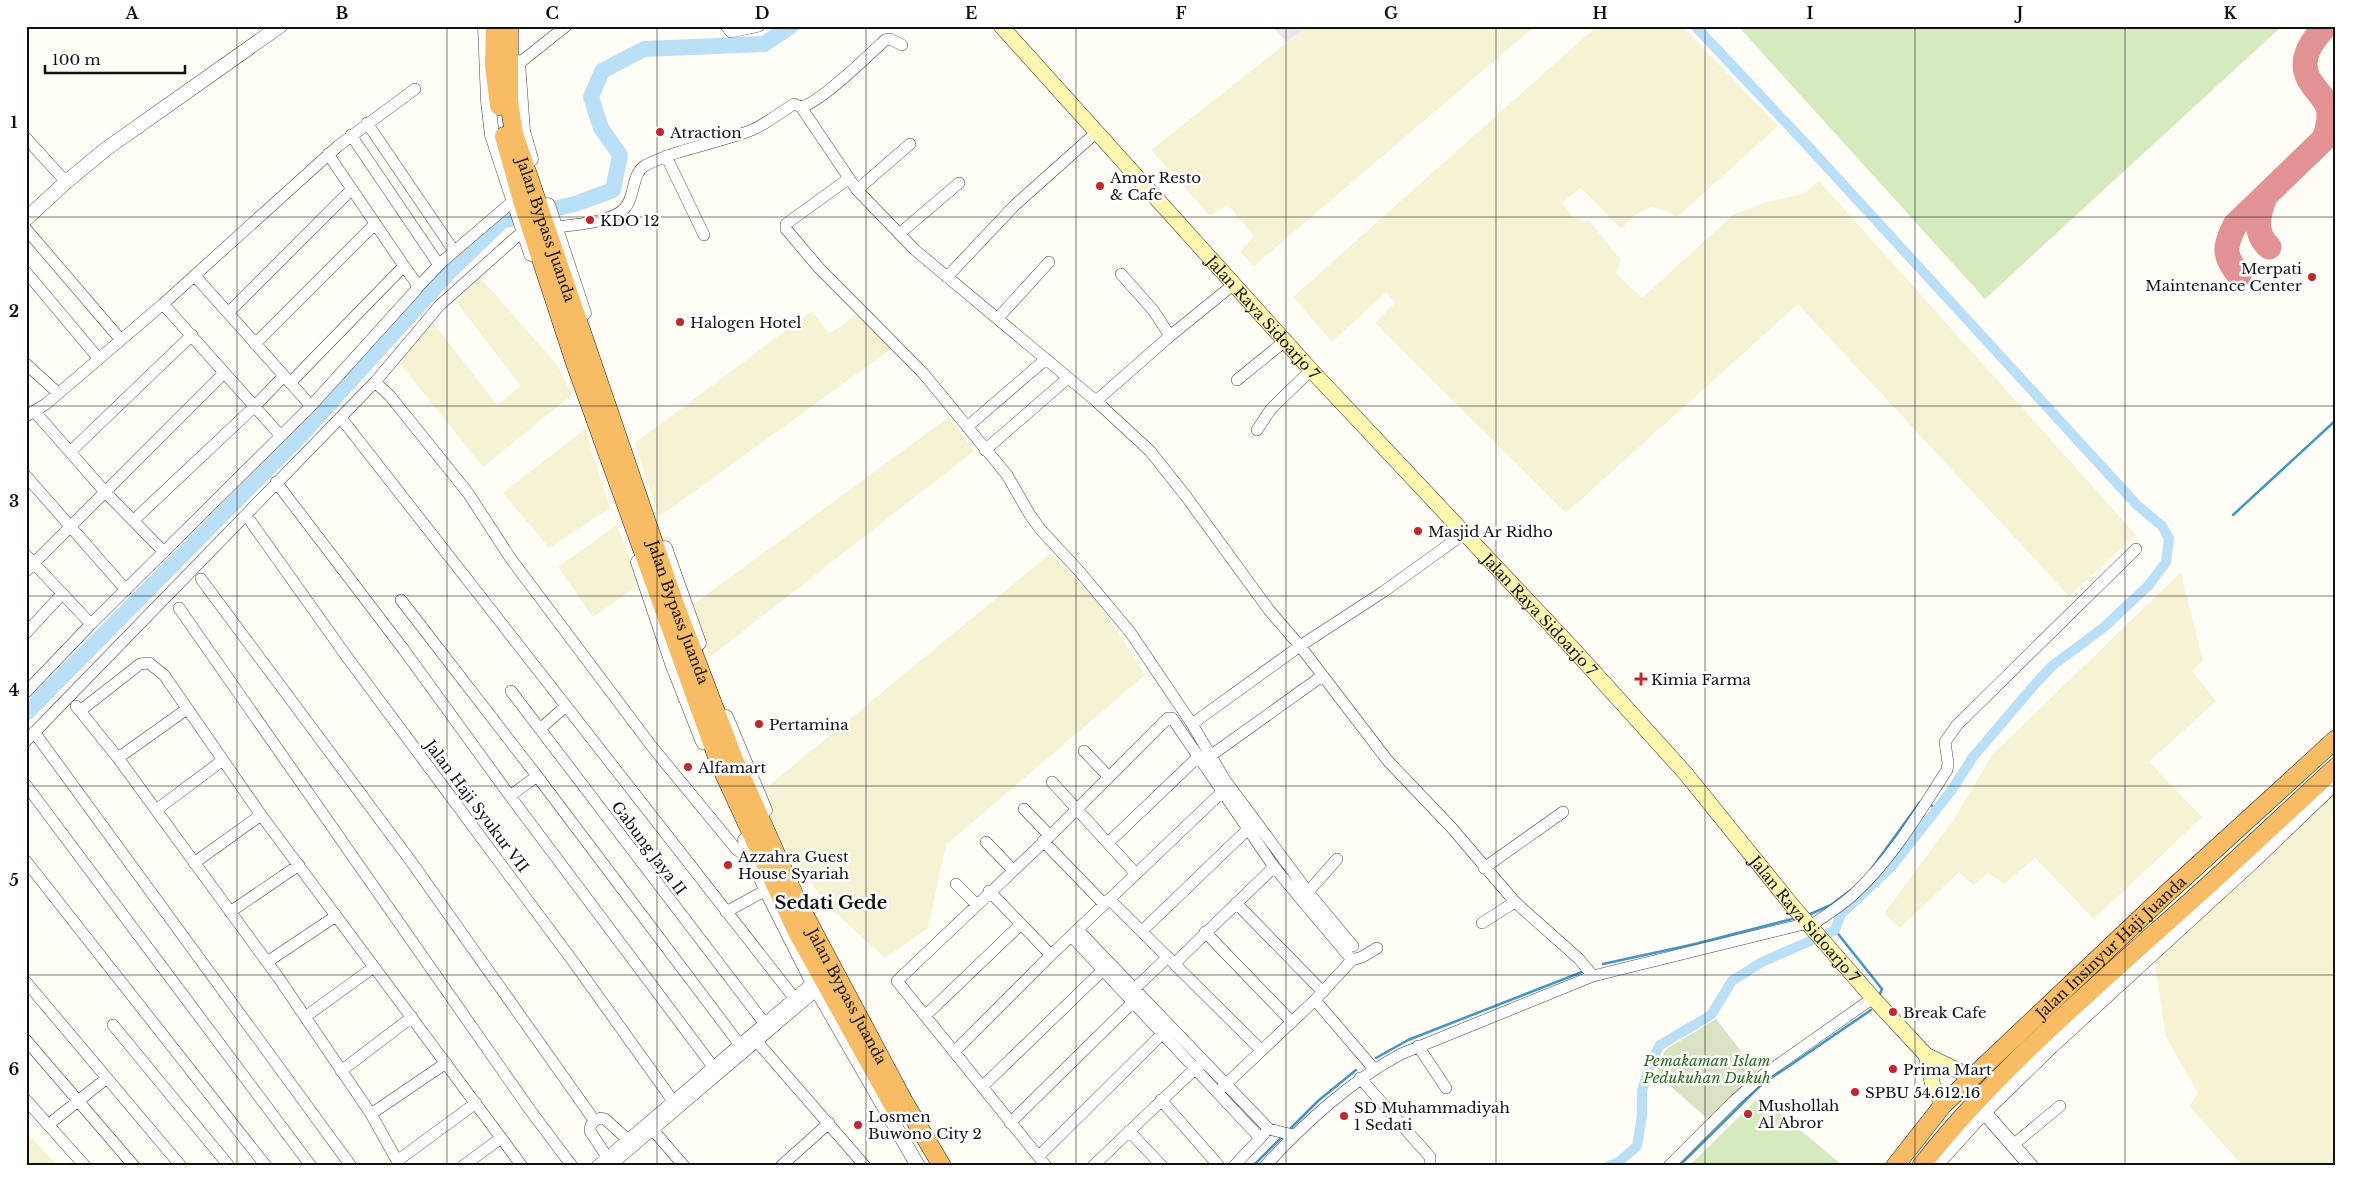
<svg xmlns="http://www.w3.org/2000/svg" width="2362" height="1192" font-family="'Libre Baskerville',serif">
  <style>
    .industrial { fill: #eee6ef }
    .farmland { fill: #f6f3d4 }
    .green { fill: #d5ebbd }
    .cemetery { fill: #d9e3c4 }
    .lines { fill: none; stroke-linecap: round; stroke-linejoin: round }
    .stream { stroke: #3f96cf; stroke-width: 2.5 }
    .canal { stroke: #b9e0f7; stroke-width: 10 }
    .river { stroke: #b9e0f7; stroke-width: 16 }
    .taxiway { stroke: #e29292; stroke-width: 25 }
    .minor-casing { stroke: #444; stroke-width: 12 }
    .tertiary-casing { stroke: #444; stroke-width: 15 }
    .secondary-casing { stroke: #333; stroke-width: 16 }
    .trunk-casing { stroke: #222; stroke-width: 19 }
    .minor { stroke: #fff; stroke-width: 11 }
    .tertiary { stroke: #fff; stroke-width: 14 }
    .secondary { stroke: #fff6b0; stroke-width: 15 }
    .trunk { stroke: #f7bc64; stroke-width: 18 }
    .grid { fill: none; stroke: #111; stroke-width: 1; stroke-opacity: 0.55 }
    .poi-dot { fill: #c4262e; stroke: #fff; stroke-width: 2 }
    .labels { text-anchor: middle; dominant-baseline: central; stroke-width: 5; stroke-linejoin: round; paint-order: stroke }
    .poi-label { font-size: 15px; fill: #111; stroke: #fff; text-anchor: start }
    .street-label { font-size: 15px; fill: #111; stroke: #fff }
    .park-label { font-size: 15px; font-style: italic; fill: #2f6b1f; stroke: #fff }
    .quarter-label { font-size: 18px; font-weight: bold; fill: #111; stroke: #fff }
    .neatline { fill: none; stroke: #111; stroke-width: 2 }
    .grid-label { font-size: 16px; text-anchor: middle; font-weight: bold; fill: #111 }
  </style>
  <rect width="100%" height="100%" fill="#fffdf5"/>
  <path class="industrial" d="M1272,26H1308L1287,42Z"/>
  <path class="farmland" d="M1308,26H1535L1254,266L1240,252L1254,236L1228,205L1210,216L1151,150Z
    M1597,26H1682L1778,126L1677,217L1664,210L1651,207L1635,215L1621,229L1581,188L1562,203L1572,216L1586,222L1588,219L1621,260L1616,273L1642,298L1733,215L1767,202L1805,193L1819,181L2136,535L2069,596L1798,304L1566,513L1375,323L1395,303L1386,292L1332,342L1293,297Z
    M478,275L558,366L572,395L483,467L397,360L430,319L497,405L521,386L457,303Z
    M812,311L829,334L858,314L891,349L659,517L635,443Z
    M949,417L974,451L710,657L691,606Z
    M585,429L610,508L549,548L503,493Z
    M617,525L639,585L593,617L558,567Z
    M1051,553L1098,602L1145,675L946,845L928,928L885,958L829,907L786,849L760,793Z
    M2181,572L2203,661L2192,671L2216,701L2149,762L2202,817L2094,919L2035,858L2004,884L1988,873L1973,885L1959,872L1900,928L1884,914L1956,816L1992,755Z
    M2336,791V1166H2243L2189,1106L2198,1093L2166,1037L2154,958Z
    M26,1132L58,1166H26Z"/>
  <path class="green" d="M1738,26H2282L1985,299Z
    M1760,1096L1843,1166H1689Z"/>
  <path class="cemetery" d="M1716,1019L1758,1073L1708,1119L1656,1074L1665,1050Z"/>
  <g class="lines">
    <path class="stream" d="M2233,515L2336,420
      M1929,804L1937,809
      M1872,868L1920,802
      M1808,915L1831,905L1851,890
      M1835,930L1882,989L1880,994
      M1603,964L1695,944L1796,918
      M1376,1058L1408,1040L1582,972
      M1289,1130L1318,1101L1356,1070
      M1253,1166L1282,1137
      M1679,1166L1761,1085L1871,1010"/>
    <path class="canal" d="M1609,1166L1619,1162L1637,1146L1642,1115V1091L1650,1064L1660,1045L1711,1015L1732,981L1762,962L1835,930L1841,914L1892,866L1951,791L1973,757L2036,683L2052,666L2103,628L2148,586L2166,562L2169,538L2162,526L2137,505L1806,144L1695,26"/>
    <path class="river" d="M26,713L303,433L449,272L502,221L575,204L613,190L620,155L601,128L591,97L602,71L644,49L764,44L791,26"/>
    <path class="taxiway" d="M2265,197C2258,215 2253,232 2269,247
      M2239,275C2223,255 2224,247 2235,225L2324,139C2327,130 2330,122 2329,112C2327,97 2312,89 2307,75C2300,57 2314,38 2326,26"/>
    <g class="minor-casing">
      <path id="minor" d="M726,26L731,32L759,26
        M517,65L566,26
        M801,107C820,103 869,55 885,40L890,39L902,45
        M367,123L454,251
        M351,135L439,265
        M26,138L66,182
        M666,156L704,235
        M848,179L786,224V229L819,268L923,373L1007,475L1030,515L1041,530L1079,571L1130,632L1192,724L1225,780L1308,892L1337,859
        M857,190L910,144
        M556,227C574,225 613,222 625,208C636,195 631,173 646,165C680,148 717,144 752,130C766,124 781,112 794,104L801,107L857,190L915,250L1096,401L1150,451L1185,495L1269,610L1300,646L1388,761L1451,827L1515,902L1579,959L1593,976
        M26,229L121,340
        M899,234L959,183
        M26,272L99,359
        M1121,274L1153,310L1170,336
        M195,276L311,406
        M947,277L1015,205L1098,131
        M417,288L443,261L512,202
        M163,304L280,435
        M228,313L352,189
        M998,318L1049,262
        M255,344L375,224
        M26,364L58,393
        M1237,380L1285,341
        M375,382L390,396L468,493L511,559L653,748L737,850L745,855H752
        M290,383L404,266L328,154
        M1096,401L1170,336L1234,284
        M35,412L106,493L164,552
        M26,416L46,404L163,304L338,146L415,89
        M341,418L795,999
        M967,427L1046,359
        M1257,430L1271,409L1311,370
        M985,450L1068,378
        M70,452L192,335
        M26,476L126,590
        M276,482L404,650L510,796L714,1068
        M134,520L254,407L284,376
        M251,522L347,657L575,964L678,1108
        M26,555L91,624
        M26,571L224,373
        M201,579L410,860L594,1120
        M401,600L537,776L740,1045
        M179,608L530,1110L572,1166
        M26,633L62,594
        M511,691L765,1024
        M26,692L91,624L311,406L416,290L417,284L404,266
        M76,706L118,758L278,977L371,1114L400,1166
        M80,711L140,664L149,663L164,675L261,815L522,1166
        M1192,724L1300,646L1383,592L1465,533
        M540,729L566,706
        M34,732L351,1166
        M26,741L375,382L440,305L523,231
        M1084,751L1109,777
        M118,758L187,709
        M1206,759L1322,676
        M1052,782L1136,874
        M26,785L311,1166
        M510,796L537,776
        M1024,809L1050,836
        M156,810L223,760
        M1043,841L1104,904
        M986,842L1013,870
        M1108,843L1199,756
        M26,861L266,1166
        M194,863L261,815
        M1484,868L1563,812
        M956,884L977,905
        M989,891L1051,955
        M1308,892L1353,946
        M1110,900L1261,1050
        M1236,903L1323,992
        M230,912L299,865
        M726,912L766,890
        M1482,923L1515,902
        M1810,926C1825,916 1841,906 1854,894C1892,859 1919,813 1947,770L1948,763L1945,742L1957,725L2136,549
        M1078,930L1269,1129L1293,1135
        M1142,931L1247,830
        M1205,932L1292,1022
        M1071,936L1260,1138
        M267,962L336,916
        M1175,963L1274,867
        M26,982L181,1166
        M1129,994L1168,957
        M1315,1000L1374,1069
        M925,1016L1021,924
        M305,1017L374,967
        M113,1025L229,1166
        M753,1037L865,1166
        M26,1040L134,1166
        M1418,1046L1446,1088
        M954,1052L1051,955L1222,792
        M341,1071L412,1017
        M1360,1078L1430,1157V1166
        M982,1087L1103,970
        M1223,1087L1315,1000L1352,960L1362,957L1377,948
        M26,1100L85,1166
        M1161,1100L1219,1166
        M371,1114L446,1063
        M1010,1123L1132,1003
        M48,1125L107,1078
        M653,1130L684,1166
        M1129,1131L1162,1166
        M2013,1145L2060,1106
        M1039,1156L1162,1034
        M607,1157L590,1131C590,1123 594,1120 601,1118L605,1119L627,1139
        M397,1161L476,1103
        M463,1166L501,1138
        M597,1166L818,978
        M610,1166L817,990
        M781,1166L829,1123
        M1046,1166L897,981L1050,836L1168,718H1172L1274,867L1352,960
        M1093,1166L1201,1063
        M1234,1166L1264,1134
        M1265,1166C1305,1123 1349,1082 1401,1054L1593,976L1808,923
        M1669,1166L1733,1102L1762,1076L1873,998"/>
    </g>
    <g class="tertiary-casing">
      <path id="tertiary" d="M485,26L488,101L492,135L531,254
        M518,62L523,131L531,159
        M548,205L584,313
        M26,219L66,182L106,149L280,26
        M665,548L699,643
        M638,562L673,666L703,742
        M726,717L765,810
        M745,840L766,890L813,983L918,1166
        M1984,1112L2031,1166
        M1935,1166L1984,1112L2052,1046L2256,859L2336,782"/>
    </g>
    <g class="secondary-casing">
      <g id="secondary">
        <path id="s1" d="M1001,26L1311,370L1575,651L1686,774L1795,909L1873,998L1926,1055L1971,1077"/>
        <path d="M1926,1055L1933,1086L1943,1105"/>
      </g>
    </g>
    <g class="trunk-casing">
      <g id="trunk">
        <path d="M495,26L494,65L499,106"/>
        <path id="s2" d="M509,26V101L514,134L674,602L735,762L797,901L903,1100L942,1166"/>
        <path d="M504,136L523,204L575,363L720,765L797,932L894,1107"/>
        <path id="s3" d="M1895,1166L1943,1105L2164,896L2336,739"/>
        <path d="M1921,1166C1990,1078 2074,1006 2157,931C2218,878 2276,822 2336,767"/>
      </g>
    </g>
    <use href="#minor" class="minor"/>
    <use href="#tertiary" class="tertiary"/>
    <use href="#secondary" class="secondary"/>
    <use href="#trunk" class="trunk"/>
  </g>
  <path class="grid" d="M237,26V1166M447,26V1166M657,26V1166M866,26V1166M1076,26V1166M1286,26V1166M1496,26V1166M1705,26V1166M1915,26V1166M2125,26V1166M26,217H2336M26,406H2336M26,596H2336M26,786H2336M26,975H2336"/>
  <g class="poi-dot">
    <circle cx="660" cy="132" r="5"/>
    <circle cx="1100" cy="186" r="5"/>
    <circle cx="590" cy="220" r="5"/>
    <circle cx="2312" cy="277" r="5"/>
    <circle cx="680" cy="322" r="5"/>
    <circle cx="1418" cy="531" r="5"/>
    <path d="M1638.5 671.5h5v5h5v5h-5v5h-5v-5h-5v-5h5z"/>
    <circle cx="759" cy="724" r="5"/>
    <circle cx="688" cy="767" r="5"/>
    <circle cx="728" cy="865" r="5"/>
    <circle cx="1893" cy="1012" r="5"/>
    <circle cx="1893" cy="1069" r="5"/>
    <circle cx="1855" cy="1092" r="5"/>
    <circle cx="1748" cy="1114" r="5"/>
    <circle cx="1344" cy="1116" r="5"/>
    <circle cx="858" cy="1125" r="5"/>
  </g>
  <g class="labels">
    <g class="poi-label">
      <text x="670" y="132">Atraction</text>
      <text x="1110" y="177">Amor Resto<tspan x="1110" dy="17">&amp; Cafe</tspan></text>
      <text x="600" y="220">KDO 12</text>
      <text x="2302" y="268" text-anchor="end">Merpati<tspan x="2302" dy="17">Maintenance Center</tspan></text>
      <text x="690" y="322">Halogen Hotel</text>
      <text x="1428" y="531">Masjid Ar Ridho</text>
      <text x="1651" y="679">Kimia Farma</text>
      <text x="769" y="724">Pertamina</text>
      <text x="698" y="767">Alfamart</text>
      <text x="738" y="856">Azzahra Guest<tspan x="738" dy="17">House Syariah</tspan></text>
      <text x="1903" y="1012">Break Cafe</text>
      <text x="1903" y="1069">Prima Mart</text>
      <text x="1865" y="1092">SPBU 54.612.16</text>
      <text x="1758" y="1105">Mushollah<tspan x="1758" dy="17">Al Abror</tspan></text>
      <text x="1354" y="1107">SD Muhammadiyah<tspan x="1354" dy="17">1 Sedati</tspan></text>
      <text x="868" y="1116">Losmen<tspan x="868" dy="17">Buwono City 2</tspan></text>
    </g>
    <g class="street-label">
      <text stroke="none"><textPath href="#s2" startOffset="209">Jalan Bypass Juanda</textPath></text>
      <text stroke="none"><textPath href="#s1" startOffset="392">Jalan Raya Sidoarjo 7</textPath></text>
      <text stroke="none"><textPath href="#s2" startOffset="614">Jalan Bypass Juanda</textPath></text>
      <text stroke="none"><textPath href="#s1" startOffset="798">Jalan Raya Sidoarjo 7</textPath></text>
      <text transform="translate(477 806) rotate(53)">Jalan Haji Syukur VII</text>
      <text transform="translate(649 848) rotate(53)">Gabung Jaya II</text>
      <text stroke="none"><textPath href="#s1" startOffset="1202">Jalan Raya Sidoarjo 7</textPath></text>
      <text stroke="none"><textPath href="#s3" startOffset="308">Jalan Insinyur Haji Juanda</textPath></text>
      <text stroke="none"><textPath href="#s2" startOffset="1034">Jalan Bypass Juanda</textPath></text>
    </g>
    <g class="park-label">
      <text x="1707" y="1060">Pemakaman Islam<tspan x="1707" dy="17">Pedukuhan Dukuh</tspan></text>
    </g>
    <g class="quarter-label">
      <text x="831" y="903">Sedati Gede</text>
    </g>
  </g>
  <rect width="2362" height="1192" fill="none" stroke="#ffffff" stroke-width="55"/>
  <path d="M45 65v8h140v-8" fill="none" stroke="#111111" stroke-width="2.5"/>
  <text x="52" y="65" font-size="15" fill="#111111" stroke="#ffffff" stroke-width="4" paint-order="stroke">100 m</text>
  <rect x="28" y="28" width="2306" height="1136" class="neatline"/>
  <g class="grid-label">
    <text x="132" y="19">A</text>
    <text x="342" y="19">B</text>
    <text x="552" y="19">C</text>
    <text x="762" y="19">D</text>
    <text x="971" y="19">E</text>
    <text x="1181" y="19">F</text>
    <text x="1391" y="19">G</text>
    <text x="1600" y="19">H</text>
    <text x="1810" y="19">I</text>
    <text x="2020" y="19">J</text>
    <text x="2230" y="19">K</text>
    <text x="14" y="128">1</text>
    <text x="14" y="317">2</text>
    <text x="14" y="507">3</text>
    <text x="14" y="696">4</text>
    <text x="14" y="886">5</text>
    <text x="14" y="1075">6</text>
  </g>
</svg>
